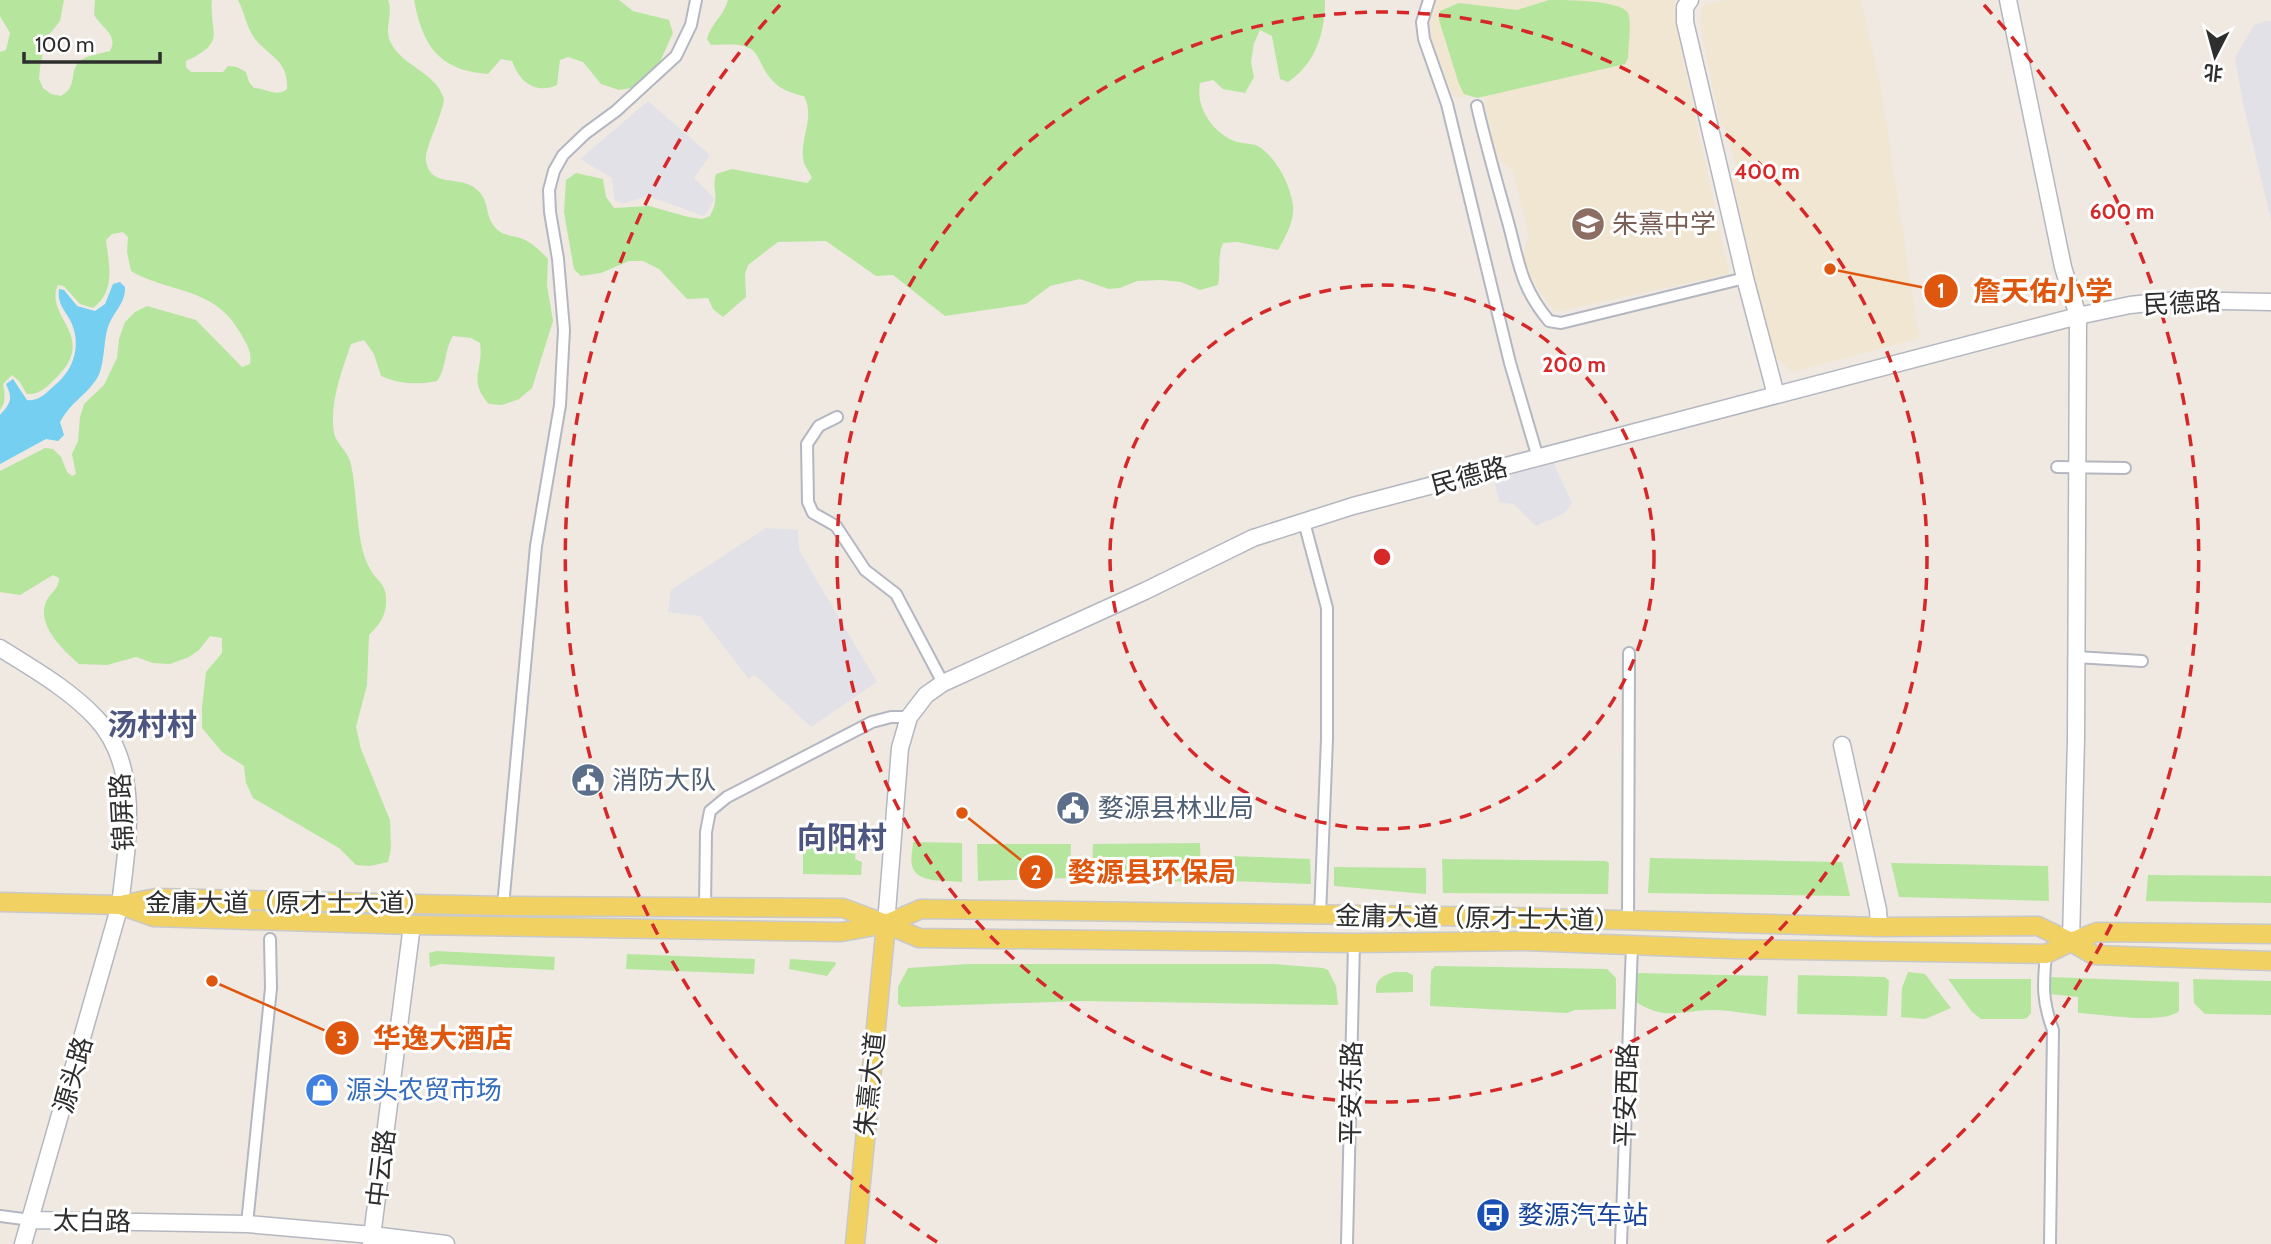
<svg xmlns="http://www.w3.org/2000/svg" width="2271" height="1244" font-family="Cabin,'Noto Sans SC',sans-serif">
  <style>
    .industrial { fill: #e3e1e8 }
    .education { fill: #f0e6d1 }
    .green { fill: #b6e59e }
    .water { fill: #75cff0 }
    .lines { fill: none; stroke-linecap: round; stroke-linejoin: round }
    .street-casing { stroke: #b4b7c1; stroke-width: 14 }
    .secondary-casing { stroke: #b4b7c1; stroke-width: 19 }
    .primary-casing { stroke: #c9c9c9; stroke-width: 21 }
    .street { stroke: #fff; stroke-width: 10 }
    .secondary { stroke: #fff; stroke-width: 16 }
    .primary { stroke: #f2d163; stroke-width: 18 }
    .ring { fill: none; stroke: #d62828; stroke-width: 3.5; stroke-dasharray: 12 9 }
    .labels { text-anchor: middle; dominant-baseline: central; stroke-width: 6; stroke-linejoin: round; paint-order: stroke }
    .education-label { font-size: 26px; fill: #785e54; stroke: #fff; text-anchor: start }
    .street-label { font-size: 26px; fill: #2e2e2e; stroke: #fff }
    .service-label { font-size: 26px; fill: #4e5e75; stroke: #fff; text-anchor: start }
    .shop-label { font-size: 26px; fill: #366cbe; stroke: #fff; text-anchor: start }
    .transit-label { font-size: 26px; fill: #164399; stroke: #fff; text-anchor: start }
    .quarter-label { font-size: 30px; font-weight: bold; fill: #4d5680; stroke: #fff }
    .centre { fill: #d62828; stroke: #fff; stroke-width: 3.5 }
    .ring-label { font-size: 21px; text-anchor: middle; font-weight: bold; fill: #d62828; stroke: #fff; stroke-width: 6; stroke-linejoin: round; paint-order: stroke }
    .leader { fill: none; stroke: #df570e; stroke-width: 2.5 }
    .callout-dot { fill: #df570e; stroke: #fff; stroke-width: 2.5 }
    .mark-label { font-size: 21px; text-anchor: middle; font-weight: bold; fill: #fff }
    .callout-label { font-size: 28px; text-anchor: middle; font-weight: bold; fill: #df570e; stroke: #fff; stroke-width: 6; stroke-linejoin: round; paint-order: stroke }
  </style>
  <rect width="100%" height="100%" fill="#efe9e1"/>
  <path class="industrial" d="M2265,21H2271V220L2243,103L2235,58L2254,25Z
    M648,101L710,155L694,178L715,199L704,216L648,196L622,204L614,199L612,178L580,159Z
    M1553,462L1572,503L1565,513L1536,526L1514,504L1499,502L1493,476Z
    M766,528L798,530L799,550L877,682L811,727L755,675L749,679L700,616L668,612L671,590Z"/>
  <path class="education" d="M1436,0H1675L1673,10L1681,50L1729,274L1555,312L1526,271L1523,258L1529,235L1513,172L1497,157L1482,91L1459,98L1452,95L1432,42L1430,23Z
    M1728,0H1861L1880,83L1919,338L1793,372L1772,355L1733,181L1738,175L1726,129L1721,126L1700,22L1701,12L1705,4Z"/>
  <path class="green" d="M0,0H64L60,21L45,40L40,68L39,79L43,88L51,94L61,96C78,86 69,74 78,63C85,55 100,54 110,51C119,35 101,27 94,15L95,0H212C209,34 228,41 186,61V67L191,72H223L228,66L237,67L246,72L249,82L254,88C266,88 277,98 287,89C289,59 267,56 253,36C246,25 244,11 238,0H388C394,15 383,29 391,43C404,68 435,71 444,99C442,117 424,149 426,161C430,186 454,177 470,185C492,197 483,212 494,226C501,236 512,235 523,239C532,243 541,251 548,259L547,285L553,321L532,388L519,399L502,405L489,404C467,380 484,370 480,343L471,338L453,336C444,350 447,368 437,381C417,385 399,384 381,376L374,354L364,340L351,344C342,370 329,404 334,433C336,443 347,451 350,461C358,489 355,543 369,567C375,580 386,583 386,598C387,615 380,624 369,635L367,685L356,727L361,749L390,820L391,848L388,862L370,866L356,865L339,848L253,798L246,783L244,766L222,752L202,728V708L206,672L222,653V638L210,636L199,650L189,657L170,664L153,663L136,657L107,665L79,664C64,651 36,625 46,602C50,592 59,590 59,578L53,575L20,595L0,592V471L45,448L53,449L61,457L67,472L72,476L76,474L72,454L78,441L80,417L84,404L104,385L117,358L119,339L125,322L135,312L147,306L196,320L242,367L250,364C252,351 247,345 241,334C214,286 174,295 131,271L127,252L128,237L123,232L112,234L106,240C109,265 116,291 93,308L80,304L64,286L58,285C43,317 100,336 55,379C47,387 39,395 27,394L19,381L12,375L3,384C5,395 6,401 0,410V52L6,50L10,33L0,16Z
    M414,0H619L633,11L669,20L673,33L657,68L631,88L619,90L601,84L583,62L568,57L560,60L557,85C535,95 519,81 512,61L501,59L488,74C438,70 423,46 414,0Z
    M728,0H1325C1325,33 1316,63 1288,82L1280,79L1272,36L1260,30L1254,43L1251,62L1254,77L1245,93L1223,89L1213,80L1200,83C1195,107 1213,134 1237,142C1244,144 1251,143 1258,146C1276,157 1290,184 1293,205C1295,221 1285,237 1278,250L1237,242L1223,243C1217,257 1221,270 1218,285L1200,290L1181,282L1161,280L1137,281L1120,288L1109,289L1080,279L1050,286L1026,304L945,316L893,275L876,276L826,241L778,242L748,265L745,274L746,297L723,317L713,309L708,298L687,299L659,269L643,261H629L601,273L581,276L574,269L567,230L564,212L566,180L576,173L603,179L606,197L614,208L649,206L688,217L702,219L710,216C721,196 711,192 716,174L732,169L807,183L812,178C810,173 806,168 804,163C798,140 816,119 804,96C784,92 772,85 762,65C759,59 756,51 749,48C739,43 722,45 711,45L707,39C711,23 724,16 728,0Z
    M1549,0C1566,0 1621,0 1628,13C1632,23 1628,47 1628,58L1625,64L1477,98L1464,94L1459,84L1439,20L1440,11L1459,3L1517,10Z
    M803,839L857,840L855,859L862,862L861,875L803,874Z
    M913,842L962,843V882C948,880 915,884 912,865C910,859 913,849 913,842Z
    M1200,843L1201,882L1092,879L1093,844Z
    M977,844H1071L1070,878L978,881Z
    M1230,856L1310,859L1311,884L1230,881Z
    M1650,858L1842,862L1850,896L1648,893Z
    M1442,859L1606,861L1609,863L1608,894L1443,893Z
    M1891,863L2048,866L2049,901L1899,897Z
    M1334,867L1426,868V894L1334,886Z
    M2148,875L2271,876V903L2146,901Z
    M437,951L555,957L554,970L441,964L430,967L429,953Z
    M627,954L755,959L754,974L626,969Z
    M790,959L835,962L836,964L827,976L789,969Z
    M969,964H1274L1323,968L1328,970L1336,986L1338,1005L1081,1001L902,1007L898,1004V987L908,968Z
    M1435,966L1607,969L1616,978V1009L1575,1010L1567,1013L1430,1006L1431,971Z
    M1394,972H1407L1413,975V992L1376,993C1375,979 1382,976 1394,972Z
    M1908,972L1925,974L1951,1008L1925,1019L1901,1017L1902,988Z
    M1636,973L1768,976L1766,1016C1750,1014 1734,1011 1717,1010C1682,1009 1666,1023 1633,1000Z
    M1798,975L1885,977L1889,981L1887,1016L1797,1014Z
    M2050,977L2179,982V1011C2163,1025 2101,1014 2078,1013V997L2050,994Z
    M1948,979H2031V1013L2027,1018L2022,1019H1981L1972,1012Z
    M2193,979L2271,981V1015L2205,1014L2194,1003Z"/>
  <path class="water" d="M120,282L125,287C126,303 113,312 108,327C103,343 105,367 96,380C85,396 70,403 60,422L64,435L58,441L46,439L0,464V415C11,403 13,399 6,384L13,379L27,400C39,402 47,392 55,385C75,369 82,343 70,320C64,309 57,303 59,289L64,290L77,306L95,311L105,304L113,284Z"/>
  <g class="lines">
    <g class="street-casing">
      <path id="street" d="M1429,0L1422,22L1424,39L1447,104L1510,363L1538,458
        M1477,106C1486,145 1497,183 1508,222C1519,262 1520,286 1549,321L1561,323L1745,278
        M837,417L819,426L807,444L808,502L813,513L836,526L865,570L896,594L943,683
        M2057,467L2125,468
        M1304,522L1327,608V739L1320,916
        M2076,657L2142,661
        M503,906L536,546L560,405L564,330L558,259L550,212L549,190L554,171L563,155L586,133L616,111L676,56L691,25L696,0
        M705,906L706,832L710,811L727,797L872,722L891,717H909
        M1628,920L1629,653
        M2046,954C2043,985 2042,1001 2053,1030L2050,1244
        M0,1216L31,1220
        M247,1224L271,988L270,939
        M1347,1244L1354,943
        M1621,1244L1632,945"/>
    </g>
    <g class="secondary-casing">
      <path id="secondary" d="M1690,0L1685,7V22L1745,278L1776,395
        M2008,0L2063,267L2078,316L2076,738L2071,942
        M0,648C33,669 69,689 96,718C142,767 127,845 120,905L23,1244
        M1842,745L1878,910L1879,927
        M886,924L900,748L909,717L926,695L943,683L1145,591L1253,538L1353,506L2078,316L2130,305L2177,300L2271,302
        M31,1220L247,1224L372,1235L446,1244
        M371,1244L412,925"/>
    </g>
    <g class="primary-casing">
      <path id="primary" d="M0,902L120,905L156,898L503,906L843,908L886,924L921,909L1506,917L1879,927L2038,926L2071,942L2097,932L2271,934
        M123,906L154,917L412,925L841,932L886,924L919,938L1354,943L1524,941L1733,949L2046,954L2071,942L2094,955L2271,961
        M855,1244L886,924"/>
    </g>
    <use href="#street" class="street"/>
    <use href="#secondary" class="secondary"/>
    <use href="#primary" class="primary"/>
  </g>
  <g class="ring">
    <circle cx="1382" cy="557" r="272"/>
    <circle cx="1382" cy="557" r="545"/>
    <path d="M937 1242A817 817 0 0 1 780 5M1984 5A817 817 0 0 1 1827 1242"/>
  </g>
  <defs>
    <g id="school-disc" transform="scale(1.75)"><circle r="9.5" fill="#8d6e63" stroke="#fff"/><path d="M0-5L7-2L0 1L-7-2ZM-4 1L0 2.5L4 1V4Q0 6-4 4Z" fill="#fff"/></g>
    <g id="civic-disc" transform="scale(1.75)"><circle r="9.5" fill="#5c6f8a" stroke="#fff"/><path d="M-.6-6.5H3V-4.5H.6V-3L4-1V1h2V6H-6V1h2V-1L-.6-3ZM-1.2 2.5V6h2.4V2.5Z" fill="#fff"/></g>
    <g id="shop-disc" transform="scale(1.75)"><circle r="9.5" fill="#3f7fe0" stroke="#fff"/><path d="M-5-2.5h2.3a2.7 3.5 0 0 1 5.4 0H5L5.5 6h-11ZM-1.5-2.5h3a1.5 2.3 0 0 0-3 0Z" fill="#fff"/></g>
    <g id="bus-disc" transform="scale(1.75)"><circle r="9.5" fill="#1a4fb4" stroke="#fff"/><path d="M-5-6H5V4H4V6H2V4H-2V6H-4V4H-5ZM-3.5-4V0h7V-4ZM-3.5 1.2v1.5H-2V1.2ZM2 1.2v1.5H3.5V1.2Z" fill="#fff"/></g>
  </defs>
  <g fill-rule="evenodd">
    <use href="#school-disc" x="1588" y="224"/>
    <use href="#civic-disc" x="588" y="780"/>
    <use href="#civic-disc" x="1073" y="808"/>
    <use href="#shop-disc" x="322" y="1090"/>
    <use href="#bus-disc" x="1493" y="1215"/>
  </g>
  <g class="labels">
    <g class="education-label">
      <text x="1612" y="224">朱熹中学</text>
    </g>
    <g class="street-label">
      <text transform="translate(2182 303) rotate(-3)">民德路</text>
      <text transform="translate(1469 476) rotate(-15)">民德路</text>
      <text transform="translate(122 812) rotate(-93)">锦屏路</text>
      <text x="288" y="903">金庸大道（原才士大道）</text>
      <text transform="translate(1478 918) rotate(1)">金庸大道（原才士大道）</text>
      <text transform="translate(73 1075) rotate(-74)">源头路</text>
      <text transform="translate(870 1084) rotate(-84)">朱熹大道</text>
      <text transform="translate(1351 1093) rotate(-89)">平安东路</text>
      <text transform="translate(1626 1095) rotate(-88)">平安西路</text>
      <text transform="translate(381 1168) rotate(-83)">中云路</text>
      <text transform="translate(92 1221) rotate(1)">太白路</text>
    </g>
    <g class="service-label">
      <text x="612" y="780">消防大队</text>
      <text x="1098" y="808">婺源县林业局</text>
    </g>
    <g class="shop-label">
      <text x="346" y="1090">源头农贸市场</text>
    </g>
    <g class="transit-label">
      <text x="1518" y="1215">婺源汽车站</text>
    </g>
    <g class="quarter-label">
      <text x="152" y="724">汤村村</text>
      <text x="842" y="837">向阳村</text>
    </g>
  </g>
  <circle cx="1382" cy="557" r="10" class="centre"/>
  <g class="ring-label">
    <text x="1767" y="179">400 m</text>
    <text x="2122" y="219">600 m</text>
    <text x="1574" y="372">200 m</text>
  </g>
  <path class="leader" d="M1830 269L1941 291M962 813L1036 872M212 981L342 1038"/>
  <g class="callout-dot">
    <circle cx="1830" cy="269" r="7"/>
    <circle cx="962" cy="813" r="7"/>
    <circle cx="212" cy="981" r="7"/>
    <circle cx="1941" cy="291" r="18"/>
    <circle cx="1036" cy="872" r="18"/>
    <circle cx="342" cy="1038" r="18"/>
  </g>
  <g class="mark-label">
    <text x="1941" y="298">1</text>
    <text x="1036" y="880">2</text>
    <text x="342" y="1046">3</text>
  </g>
  <g class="callout-label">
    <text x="2043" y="301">詹天佑小学</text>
    <text x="1152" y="882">婺源县环保局</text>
    <text x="443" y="1048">华逸大酒店</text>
  </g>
  <g transform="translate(2215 56) rotate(186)" stroke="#ffffff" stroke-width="5" paint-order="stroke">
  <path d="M0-5L12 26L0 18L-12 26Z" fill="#2e2e2e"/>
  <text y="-10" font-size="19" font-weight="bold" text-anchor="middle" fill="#2e2e2e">北</text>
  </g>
  <path d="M24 52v10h136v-10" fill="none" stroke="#2e2e2e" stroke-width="3.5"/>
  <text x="35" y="52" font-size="21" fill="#2e2e2e" stroke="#ffffff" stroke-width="5" paint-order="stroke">100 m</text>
</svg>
